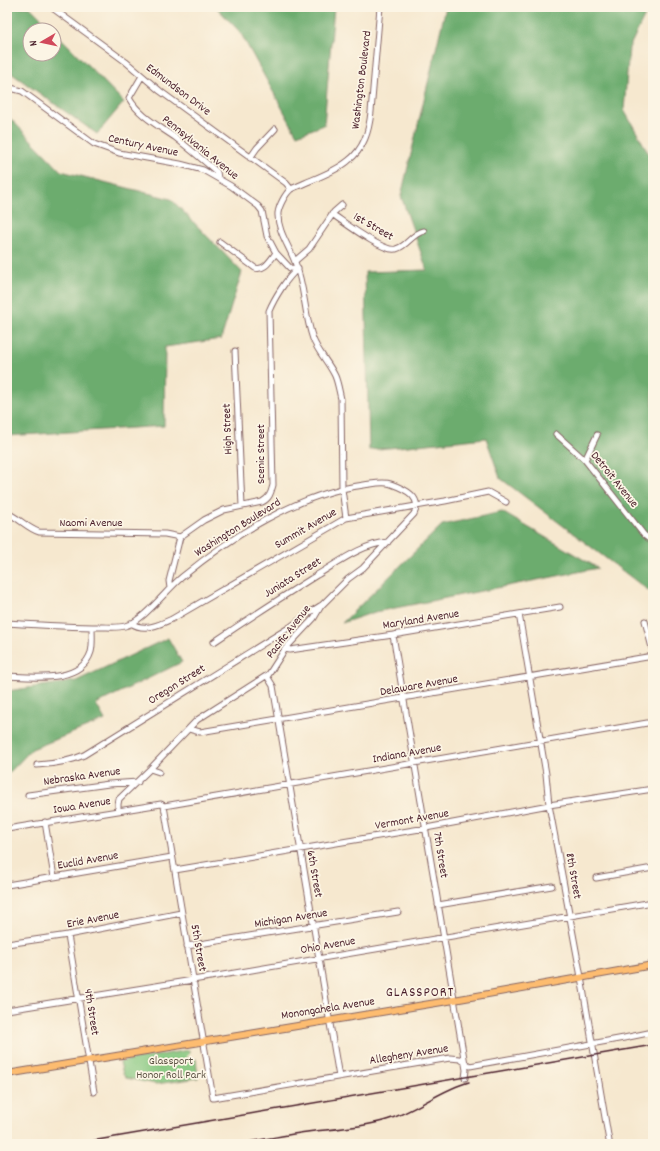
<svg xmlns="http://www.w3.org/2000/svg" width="660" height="1151" font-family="Dekko,sans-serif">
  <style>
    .green { fill: #86c880; stroke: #687456 }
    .forest { fill: #6cac6e; stroke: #5b664c }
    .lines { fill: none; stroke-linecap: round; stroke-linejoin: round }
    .minor-casing { stroke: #866564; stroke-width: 7 }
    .major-casing { stroke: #866564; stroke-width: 8 }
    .minor { stroke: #fff; stroke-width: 5 }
    .major { stroke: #fdbc6f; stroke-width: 6 }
    .rail { stroke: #4a1f2b; stroke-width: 1.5 }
    .labels { text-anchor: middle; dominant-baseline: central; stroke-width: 3.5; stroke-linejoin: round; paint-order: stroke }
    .street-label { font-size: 12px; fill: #4a1f2b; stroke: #fcf5e5 }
    .park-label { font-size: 12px; fill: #5c5244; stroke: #fcf5e5 }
    .quarter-label { font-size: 14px; letter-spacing: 1px; fill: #4a1f2b; stroke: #fcf5e5 }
  </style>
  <rect width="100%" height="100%" fill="#fcf5e5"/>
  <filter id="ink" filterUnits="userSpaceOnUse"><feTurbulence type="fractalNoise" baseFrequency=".025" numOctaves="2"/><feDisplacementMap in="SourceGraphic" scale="8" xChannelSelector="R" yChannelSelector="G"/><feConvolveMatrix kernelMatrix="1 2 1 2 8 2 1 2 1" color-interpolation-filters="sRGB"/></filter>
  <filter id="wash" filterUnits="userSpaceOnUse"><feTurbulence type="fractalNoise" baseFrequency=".012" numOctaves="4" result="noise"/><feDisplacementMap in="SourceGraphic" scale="16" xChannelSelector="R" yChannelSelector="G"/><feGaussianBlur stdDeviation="0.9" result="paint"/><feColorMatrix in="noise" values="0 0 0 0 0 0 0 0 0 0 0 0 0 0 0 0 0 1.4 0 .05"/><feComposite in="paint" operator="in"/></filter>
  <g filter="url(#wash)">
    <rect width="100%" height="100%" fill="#f6e8cf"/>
    <path class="green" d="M189,1050V1054L186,1057L187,1059L190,1058L191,1060L196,1059L198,1078L156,1084L126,1078L123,1074L120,1062Z"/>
    <path class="forest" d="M7,7H30L53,30H30V54H54V31L124,102L97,134L8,71L7,72Z
      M216,7H334L324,125L297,135L240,32Z
      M446,7H653H649L629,48L624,110L653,161V594L500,478L486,438L369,450L365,272L427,270L401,196Z
      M7,115L61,171L171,199L242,272L221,339L165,347L164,426L7,436Z
      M502,512L598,568L375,612L342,623L442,525Z
      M168,638L182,662L96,704L105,720L32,749L7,775V691L76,681Z"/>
  </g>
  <g filter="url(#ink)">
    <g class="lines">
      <g class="minor-casing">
        <path id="minor" d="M51,7L126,62L160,91L286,183L291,189
          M142,76L129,98C139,116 159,126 176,138C190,149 203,160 217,172L218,178
          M7,87L22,91L94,144L119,153L180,164L203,170L231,186L258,206L262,211L267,236L276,253L290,268L298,269
          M250,158L257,148L275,129
          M332,214C344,222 384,253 396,249C408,246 411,234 424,231
          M220,242L255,268C265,271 270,260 276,253
          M295,261L309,249L334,212L342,205
          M235,351L242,506
          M556,434L585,460L644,535L653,542
          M585,460L597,435
          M7,513C19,518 27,528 39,532L165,534L180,537
          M346,518L342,489L341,399C339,391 338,383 335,376C329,363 318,352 313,339C304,314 305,286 295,262C289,246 277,230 278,213C279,206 285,194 291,189C295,187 301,185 305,183C319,177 336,171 348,161C364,149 369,131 371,112L380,7
          M170,588L169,581L180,537L204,520L224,510L262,502C270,498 271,492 273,485L269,311C274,299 287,277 298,269
          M519,614L546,774L549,805L581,977L609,1141
          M645,621L653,652
          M7,623C38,625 70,627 101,627C109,627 118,628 125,626C144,621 166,590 182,577C232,536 299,493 364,485C373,484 383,481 391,484C405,489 423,497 414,514L363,568L348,579L321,606L314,618L285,649L269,674L197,720L150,769L119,799L118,804V811
          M131,623C144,632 159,625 172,619L346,518L445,501L488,492L506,502
          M393,635L466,1070L465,1078
          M214,642C248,619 282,597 317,575C339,562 362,544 388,542
          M285,649L290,650L393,635L560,607
          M7,676C32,677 81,684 91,652C93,645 92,635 92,627
          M267,676L273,686L339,1077
          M189,729L200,732L653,656
          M37,765C54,764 69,762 84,755L290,627L309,613L320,606
          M150,769L159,772
          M28,795L109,784L138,782
          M164,806L653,722
          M45,822L54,877
          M7,829L161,804L164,806L213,1098L450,1058L460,1059L470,1066L624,1038L653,1032
          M175,870L426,828L549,805L653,789
          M596,878L653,868
          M7,885L172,857
          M438,905L552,886
          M68,935L94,1092
          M7,944L68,935L181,913
          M187,946L398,912
          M7,1010L193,980L653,902"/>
      </g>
      <g class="major-casing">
        <path id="major" d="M7,1074L454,1000L653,965"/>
      </g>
      <use href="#minor" class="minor"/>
      <use href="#major" class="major"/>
      <path class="rail" d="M74,1144L653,1045
        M238,1144C261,1140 284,1135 307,1132C333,1129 358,1128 383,1121C414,1113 439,1090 469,1082"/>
    </g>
  </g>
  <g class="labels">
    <g class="street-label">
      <text transform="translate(362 80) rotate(-83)">Washington Boulevard</text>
      <text transform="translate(178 90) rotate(37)">Edmundson Drive</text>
      <text transform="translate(143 146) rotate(12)">Century Avenue</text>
      <text transform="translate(200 148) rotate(39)">Pennsylvania Avenue</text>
      <text transform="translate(373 227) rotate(30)">1st Street</text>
      <text transform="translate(228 429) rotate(-92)">High Street</text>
      <text transform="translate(261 454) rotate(-90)">Scenic Street</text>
      <text transform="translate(614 480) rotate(51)">Detroit Avenue</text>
      <text x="91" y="523">Naomi Avenue</text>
      <text transform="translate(238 528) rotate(-32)">Washington Boulevard</text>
      <text transform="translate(306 529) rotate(-30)">Summit Avenue</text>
      <text transform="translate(293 578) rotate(-32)">Juniata Street</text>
      <text transform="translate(421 620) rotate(-9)">Maryland Avenue</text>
      <text transform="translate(289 632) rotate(-52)">Pacific Avenue</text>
      <text transform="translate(177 685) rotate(-32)">Oregon Street</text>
      <text transform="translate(419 686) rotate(-10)">Delaware Avenue</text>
      <text transform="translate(407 754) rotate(-10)">Indiana Avenue</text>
      <text transform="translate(82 777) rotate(-8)">Nebraska Avenue</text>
      <text transform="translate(82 806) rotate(-9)">Iowa Avenue</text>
      <text transform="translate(412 820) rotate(-10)">Vermont Avenue</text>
      <text transform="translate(440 855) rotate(81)">7th Street</text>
      <text transform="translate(88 861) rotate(-10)">Euclid Avenue</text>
      <text transform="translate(314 874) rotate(80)">6th Street</text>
      <text transform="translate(573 876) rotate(80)">8th Street</text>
      <text transform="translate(291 919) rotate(-9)">Michigan Avenue</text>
      <text transform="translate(93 920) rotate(-11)">Erie Avenue</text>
      <text transform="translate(328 946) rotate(-10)">Ohio Avenue</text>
      <text transform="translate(198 948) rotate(80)">5th Street</text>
      <text transform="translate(328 1009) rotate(-9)">Monongahela Avenue</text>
      <text transform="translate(91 1012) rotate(81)">4th Street</text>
      <text transform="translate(409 1055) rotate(-9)">Allegheny Avenue</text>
    </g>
    <g class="park-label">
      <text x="171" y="1061">Glassport<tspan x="171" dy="14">Honor Roll Park</tspan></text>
    </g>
    <g class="quarter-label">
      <text x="420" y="993">GLASSPORT</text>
    </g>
  </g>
  <rect width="660" height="1151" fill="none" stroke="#fcf5e5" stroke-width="24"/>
  <g transform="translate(42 42) rotate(261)"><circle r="19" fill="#fcf5e5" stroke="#b59f9b"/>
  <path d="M0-3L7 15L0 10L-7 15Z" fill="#d1495b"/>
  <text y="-6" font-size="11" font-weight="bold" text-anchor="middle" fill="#4a1f2b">N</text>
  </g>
</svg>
